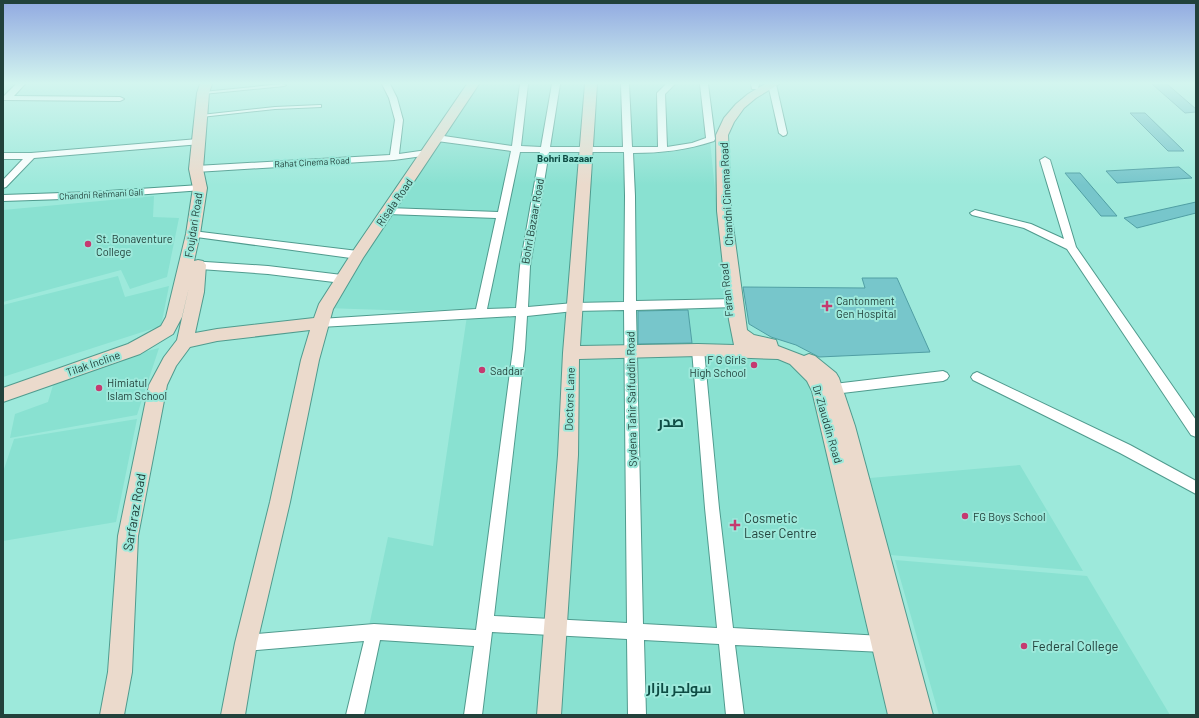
<svg xmlns="http://www.w3.org/2000/svg" width="1199" height="718" font-family="Barlow,Cairo,sans-serif">
  <style>
    .built { fill: #89e1d1 }
    .building { fill: #77c6cb; stroke: #509fa4 }
    .lines { fill: none; stroke-linecap: round; stroke-linejoin: round }
    .lane-casing { stroke: #509b8e; stroke-width: 2 }
    .street-casing { stroke: #509b8e; stroke-width: 2 }
    .secondary-casing { stroke: #509b8e; stroke-width: 2 }
    .lane { fill: #fff; fill-rule: evenodd }
    .street { fill: #fff; fill-rule: evenodd }
    .secondary { fill: #ebdacc; fill-rule: evenodd }
    .poi-dot { fill: #c53a70; stroke: #9de9db; stroke-width: 1.5 }
    .labels { text-anchor: middle; dominant-baseline: central; stroke-width: 4; stroke-linejoin: round; paint-order: stroke }
    .far-street-label { font-size: 9px; fill: #22413b; stroke: #9de9db }
    .far-neighbourhood-label { font-size: 10px; font-weight: bold; fill: #0e4c44; stroke: #9de9db }
    .street-label { font-size: 11px; fill: #22413b; stroke: #9de9db }
    .poi-label { font-size: 11px; fill: #22413b; stroke: #9de9db; text-anchor: start }
    .near-street-label { font-size: 13px; fill: #22413b; stroke: #9de9db }
    .near-poi-label { font-size: 13px; fill: #22413b; stroke: #9de9db; text-anchor: start }
    .near-neighbourhood-label { font-size: 14px; font-weight: bold; fill: #0e4c44; stroke: #9de9db }
    .district-label { font-size: 15px; font-weight: bold; fill: #0e4c44; stroke: #9de9db }
  </style>
  <rect width="100%" height="100%" fill="#9de9db"/>
  <path class="built" d="M473,84H704L727,304L739,332L809,361L922,715H350L388,537L433,546L468,309L416,311L325,308Z
    M154,196L153,217L179,218L167,277L130,289L121,270L3,302V210Z
    M118,276L125,297L169,286L161,326L3,377V305Z
    M159,348L137,415L10,438L15,414L48,402L56,375Z
    M137,419L116,522L3,541V472L14,439Z
    M1020,465L1083,571L890,555L870,478Z
    M895,560L1087,576L1170,715H939Z"/>
  <path class="building" d="M1152,84H1167L1196,109V112L1185,113Z
    M1130,113H1145L1184,151H1168Z
    M1179,167L1192,178L1117,183L1106,171Z
    M1065,173H1080L1117,216H1101Z
    M1196,202V213L1137,228L1124,218Z
    M862,278H897L930,352L819,357L796,345L771,337L749,324L743,287L865,288Z
    M688,310L692,343L638,344V311Z"/>
  <g class="lines">
    <g class="lane-casing">
      <path id="lane" d="M282,84L286,85L284,86L203,94L201,93L203,92Z
        M320,105H321V107L275,109L201,117L199,116L201,115L275,107Z"/>
    </g>
    <g class="street-casing">
      <path id="street" d="M16,84H25L14,96L120,97L124,99L120,101L4,100V96Z
        M382,84H390L397,98L403,120L399,154L427,150L431,153L430,155L394,160L196,172L191,169L196,166L390,155L395,120L389,98Z
        M520,84H528L521,146L541,147L552,84H560L550,147H623L621,84H629L632,147H658L657,93L666,84H675L665,94L667,147L692,143L706,138L700,84H708L715,139L714,141C687,150 661,153 633,153L635,196L636,301L735,299L739,300L741,303L739,306L735,307L636,310L643,624L717,628L705,508L692,350L694,347L698,345L702,347L704,350L719,508L733,628L883,636L889,638L891,644L889,650L883,652L735,645L744,715H726L719,644L644,640L646,715H628L627,639L492,632L482,715H464L474,646L380,640L364,715H346L364,641L246,651L240,649L238,643L240,637L246,635L374,624L476,630L513,349L516,316L320,327L316,326L314,323L316,320L320,319L476,309L496,218L388,214L383,211L388,208L498,212L511,151L437,141L433,138L437,135L512,146ZM520,152H540L520,266L516,308L487,309ZM549,152H624L625,196L624,302L574,303L528,307L530,266ZM624,310L627,623L494,616L525,349L527,316L574,311Z
        M751,84H759L758,89H752Z
        M768,84H776L787,133L786,135L783,136L779,133Z
        M198,139L201,140L202,142L201,144L34,158L6,187L3,188V180L23,159H3V153H31Z
        M1045,157L1050,160L1076,247L1196,420V437L1191,435L1067,249L1024,228L972,215L970,213L975,210L1031,224L1064,239L1040,160Z
        M200,185L203,186L205,188L203,190L93,198L3,201V195L93,192Z
        M193,231L358,251L362,252L363,255L362,258L358,259L189,236L188,234L189,232Z
        M190,261L268,266L342,275L346,276L347,279L346,282L342,283L268,274L186,268L185,265L186,262Z
        M943,371L947,373L949,376L947,379L943,381L834,394L830,393L828,389L830,385L834,384Z
        M977,372L1130,445L1196,481V494L1120,453L973,380L971,377L973,374Z"/>
    </g>
    <g class="secondary-casing">
      <path id="secondary" d="M200,84H212L209,93L203,169L207,188L200,234L194,261L198,260L203,261L206,265L204,292L195,333L217,329L314,318L319,304L353,251L467,84H479L363,258L333,309L319,360L290,502L257,643L245,715H221L235,643L270,502L301,360L310,330L217,341L190,347L176,366L167,385L138,536L132,672L124,715H100L108,672L118,536L149,385L164,357L177,340L189,287L182,317L173,334L140,354L3,402V388L128,344L161,326L166,317L186,234L193,188L189,169L197,93Z
        M585,84H597L580,346L698,344L734,345L729,320L717,211L716,135L724,118L736,104L748,94L765,84H779L756,98L744,108L734,122L728,135L731,211L747,330L754,335L776,340L778,346L804,356L809,354L815,356L836,373L839,378L855,426L933,715H888L812,391L807,381L790,364L778,359L698,356L579,359L578,455L561,715H537L558,455L563,353Z"/>
    </g>
    <use href="#lane" class="lane"/>
    <use href="#street" class="street"/>
    <use href="#secondary" class="secondary"/>
  </g>
  <linearGradient id="sky" x2="0" y2="1"><stop stop-color="#91a9e1"/><stop offset="0.45" stop-color="#d3f5ef"/><stop offset="1" stop-color="#d3f5ef" stop-opacity="0"/></linearGradient>
  <rect width="1199" height="185" fill="url(#sky)"/>
  <g class="poi-dot">
    <circle cx="88" cy="244" r="4"/>
    <path d="M825 300h4v4h4v4h-4v4h-4v-4h-4v-4h4z"/>
    <circle cx="754" cy="365" r="4"/>
    <circle cx="482" cy="370" r="4"/>
    <circle cx="99" cy="388" r="4"/>
    <circle cx="965" cy="516" r="4"/>
    <path d="M733 519h4v4h4v4h-4v4h-4v-4h-4v-4h4z"/>
    <circle cx="1024" cy="646" r="4"/>
  </g>
  <g class="labels">
    <g class="far-street-label">
      <text transform="translate(312 162) rotate(-3)">Rahat Cinema Road</text>
      <text transform="translate(101 194) rotate(-3)">Chandni Rehmani Gali</text>
    </g>
    <g class="far-neighbourhood-label">
      <text x="565" y="158">Bohri Bazaar</text>
    </g>
    <g class="street-label">
      <text transform="translate(726 194) rotate(-93)">Chandni Cinema Road</text>
      <text transform="translate(394 202) rotate(-55)">Risala Road</text>
      <text transform="translate(532 221) rotate(-80)">Bohri Bazaar Road</text>
      <text transform="translate(193 225) rotate(-81)">Foujdari Road</text>
      <text transform="translate(726 290) rotate(-96)">Faran Road</text>
      <text transform="translate(93 363) rotate(-19)">Tilak Incline</text>
      <text transform="translate(569 399) rotate(-88)">Doctors Lane</text>
      <text transform="translate(631 399) rotate(-91)">Sydena Tahir Saifuddin Road</text>
      <text transform="translate(828 424) rotate(74)">Dr Ziauddin Road</text>
    </g>
    <g class="poi-label">
      <text x="96" y="238">St. Bonaventure<tspan x="96" dy="13">College</tspan></text>
      <text x="836" y="300">Cantonment<tspan x="836" dy="13">Gen Hospital</tspan></text>
      <text x="746" y="359" text-anchor="end">F G Girls<tspan x="746" dy="13">High School</tspan></text>
      <text x="490" y="370">Saddar</text>
      <text x="107" y="382">Himiatul<tspan x="107" dy="13">Islam School</tspan></text>
      <text x="973" y="516">FG Boys School</text>
    </g>
    <g class="near-street-label">
      <text transform="translate(134 512) rotate(-80)">Sarfaraz Road</text>
    </g>
    <g class="near-poi-label">
      <text x="744" y="518">Cosmetic<tspan x="744" dy="15">Laser Centre</tspan></text>
      <text x="1032" y="646">Federal College</text>
    </g>
    <g class="near-neighbourhood-label">
      <text x="679" y="687">سولجر بازار</text>
    </g>
    <g class="district-label">
      <text x="671" y="421">صدر</text>
    </g>
  </g>
  <rect width="1199" height="718" fill="none" stroke="#22413b" stroke-width="8"/>
</svg>
